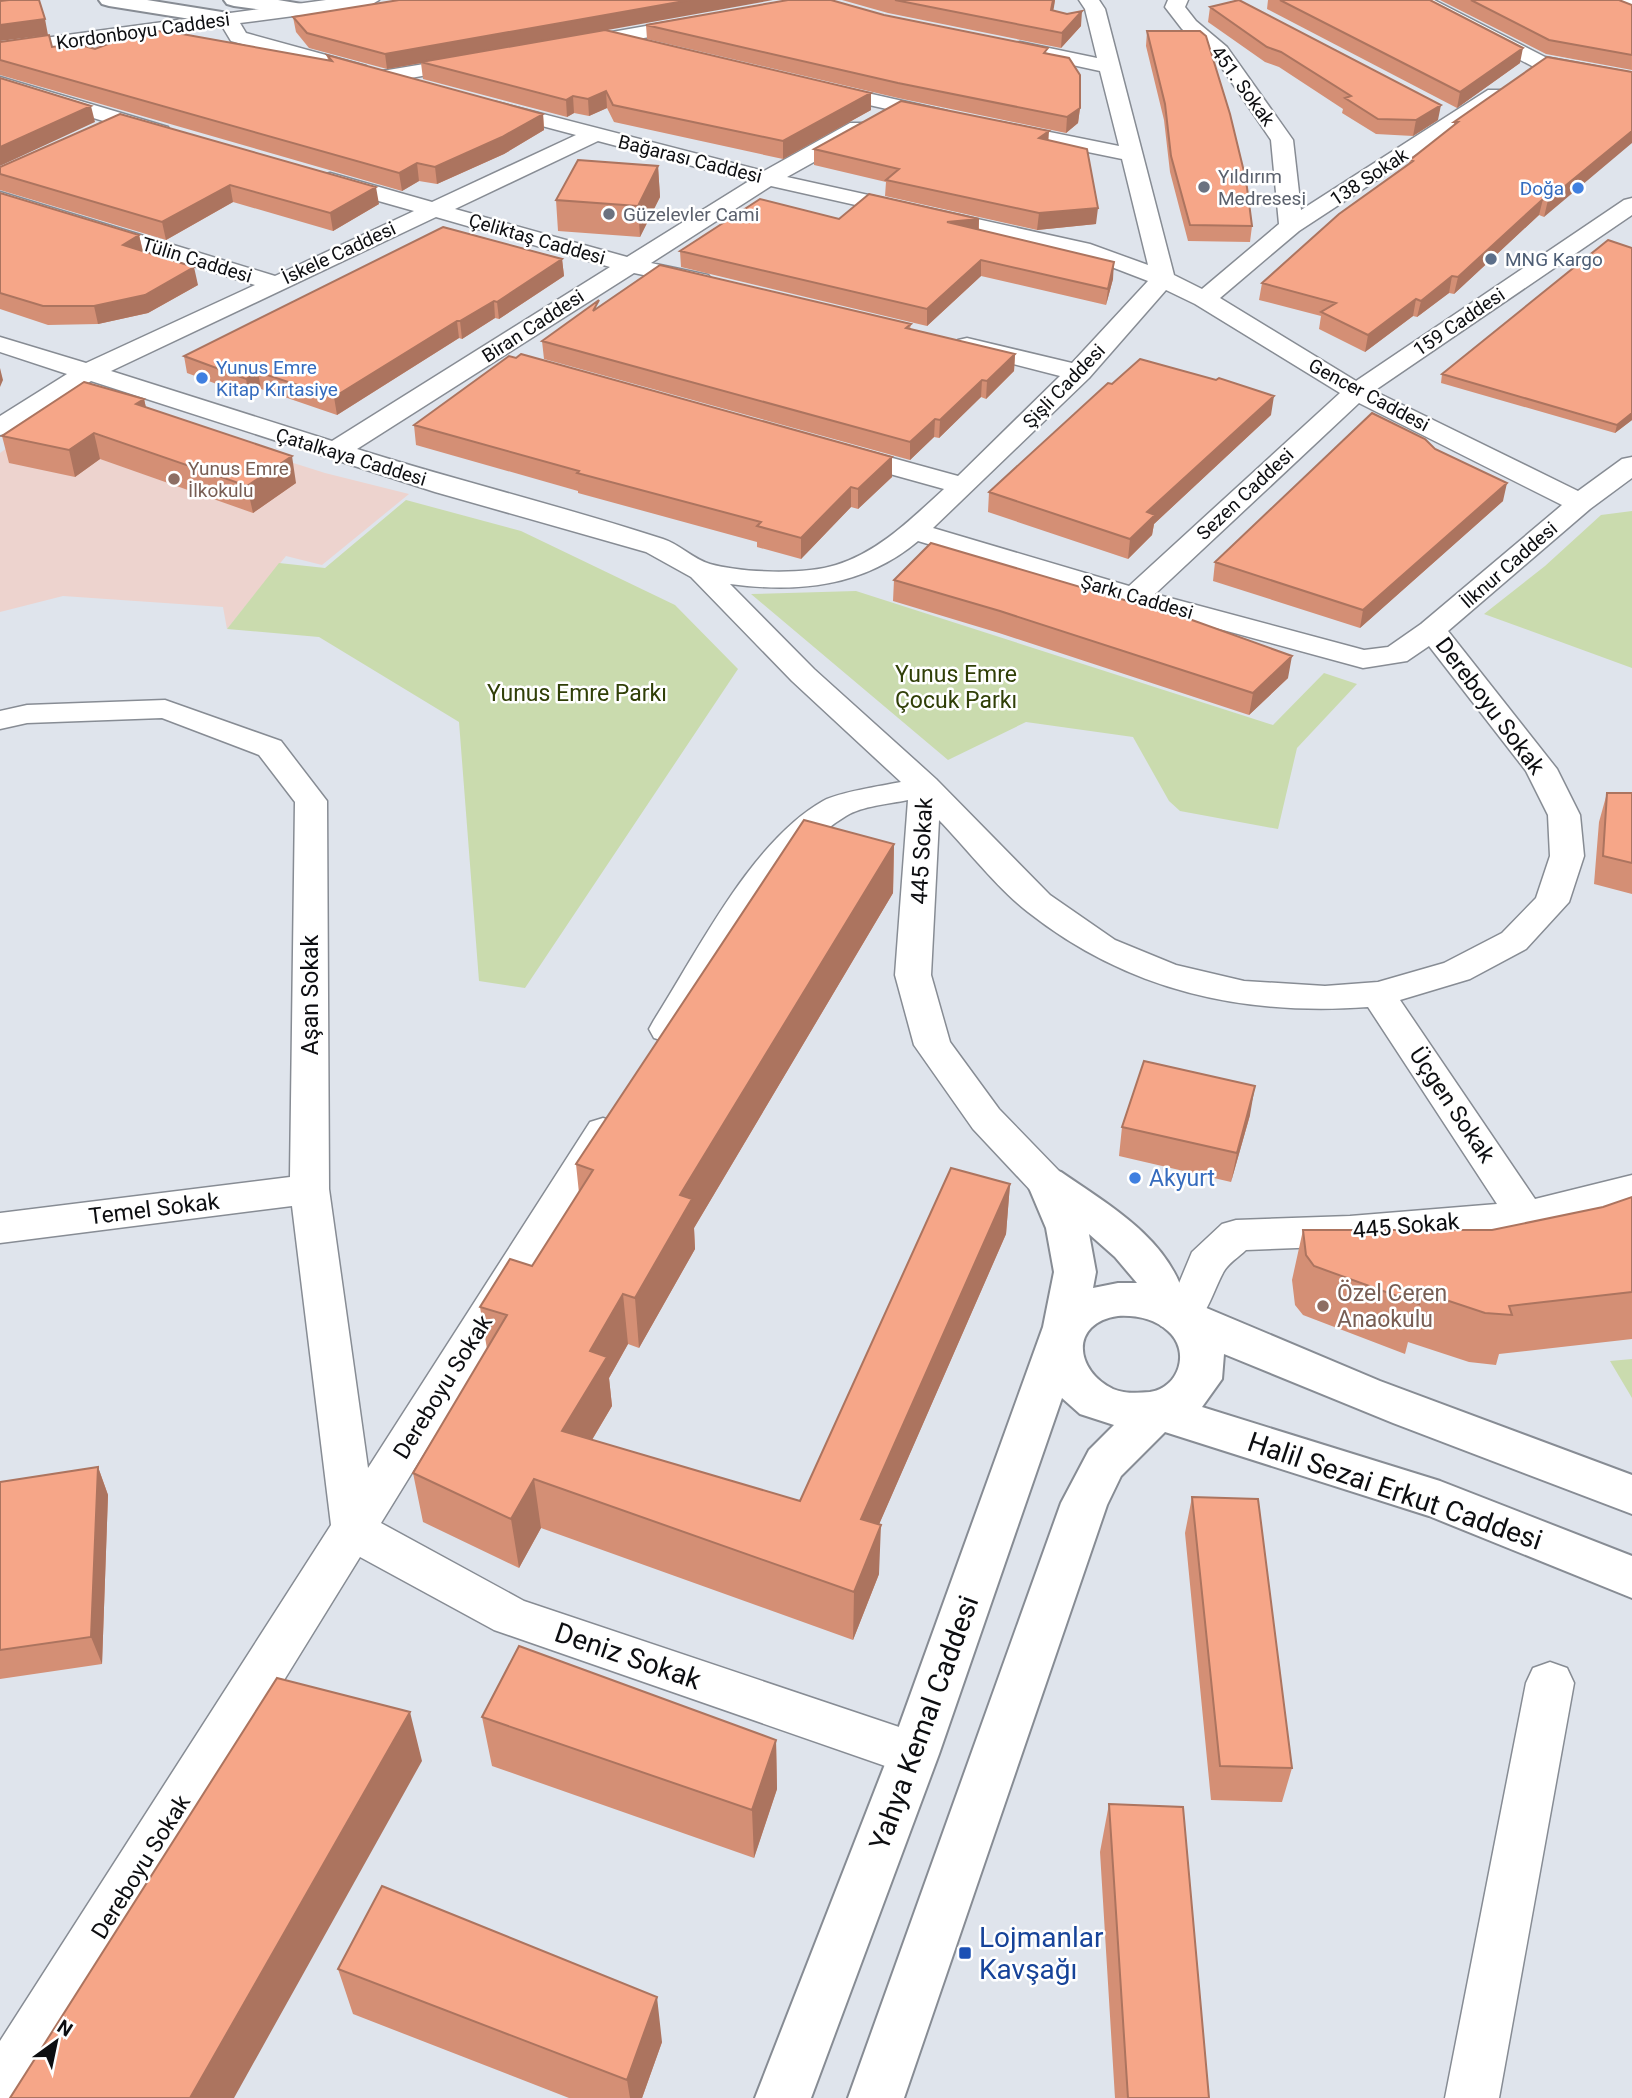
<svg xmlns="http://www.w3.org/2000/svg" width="1632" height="2098" font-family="Roboto,sans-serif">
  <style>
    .education { fill: #edd3ce }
    .green { fill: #cadbae }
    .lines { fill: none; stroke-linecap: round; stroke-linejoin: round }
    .minor-casing { stroke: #878c94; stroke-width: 3 }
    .tertiary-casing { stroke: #878c94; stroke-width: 4 }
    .secondary-casing { stroke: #878c94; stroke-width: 4 }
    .minor { fill: #fff; fill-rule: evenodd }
    .tertiary { fill: #fff; fill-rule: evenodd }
    .secondary { fill: #fff; fill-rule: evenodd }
    .wall { fill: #d48f75 }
    .shaded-wall { fill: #ac745f }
    .building { fill: #f6a688; stroke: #ac745f; stroke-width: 2 }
    .worship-dot { fill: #6b7280; stroke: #fff; stroke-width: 2.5 }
    .shop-dot { fill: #3f7fe0; stroke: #fff; stroke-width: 2.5 }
    .service-dot { fill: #5c6f8a; stroke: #fff; stroke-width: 2.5 }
    .education-dot { fill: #8d6e63; stroke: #fff; stroke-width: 2.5 }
    .transit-dot { fill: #1a4fb4; stroke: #fff; stroke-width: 2.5 }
    .labels { text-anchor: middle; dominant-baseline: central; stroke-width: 5; stroke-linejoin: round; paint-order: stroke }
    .far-street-label { font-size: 19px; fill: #0d0e11; stroke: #fff }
    .far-worship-label { font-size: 19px; fill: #5b616d; stroke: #fff; text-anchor: start }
    .far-shop-label { font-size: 19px; fill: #366cbe; stroke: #fff; text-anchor: end }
    .far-service-label { font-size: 19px; fill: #4e5e75; stroke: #fff; text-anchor: start }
    .far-education-label { font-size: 19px; fill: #785e54; stroke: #fff; text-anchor: start }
    .park-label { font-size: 23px; fill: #303f07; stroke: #fff }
    .street-label { font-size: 23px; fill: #0d0e11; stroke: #fff }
    .shop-label { font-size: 23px; fill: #366cbe; stroke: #fff; text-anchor: start }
    .education-label { font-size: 23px; fill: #785e54; stroke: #fff; text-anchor: start }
    .near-street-label { font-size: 28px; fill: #0d0e11; stroke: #fff }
    .near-transit-label { font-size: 28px; fill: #164399; stroke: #fff; text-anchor: start }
  </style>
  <rect width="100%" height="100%" fill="#dfe4ec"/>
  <path class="education" d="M77,394L325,473L409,494L322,565L286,556L227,629L223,607L63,596L0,612V453L63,408Z"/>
  <path class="green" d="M406,500L521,531L675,605L738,669L525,988L479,981L459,722L319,637L227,629L279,563L325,568Z
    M1632,511V668L1484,614L1545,566L1601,515Z
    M856,591L1273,725L1324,673L1357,684L1297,748L1278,829L1180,811L1169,801L1133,737L1026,722L948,760L751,594Z
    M1632,1359V1398L1610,1361Z"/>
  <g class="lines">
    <g class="minor-casing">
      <path id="minor" d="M326,0H379L369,6L240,23L246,33L366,66L369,70L366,74L359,76L231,41L222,26L0,56V44Z
        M1079,0H1099L1105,9L1174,275L1202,289L1279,224L1271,140L1213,55L1182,29L1165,7L1168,0H1188L1185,7L1196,21L1227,47L1293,140L1301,210L1488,90H1502L1505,94L1502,98L1299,231L1220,298L1356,381L1624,200L1632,198V215L1374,391L1578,491L1622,459L1632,457V478L1590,509L1448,631L1557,769L1580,815L1584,856L1569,902L1526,949L1470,979L1400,1000L1535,1199L1632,1175V1203L1526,1231L1350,1246L1246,1250C1239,1257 1227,1264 1223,1273C1208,1301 1203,1340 1161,1326L1155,1315L1161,1304L1177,1288L1192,1252L1222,1224L1236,1220L1350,1216L1497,1204L1368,1007C1243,1016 1128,991 1028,912C999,890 966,848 939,820L931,975L950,1042L999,1109L1061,1173L1066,1183L1061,1193L1047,1197L1033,1193L973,1129L914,1045L895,975L908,800C889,804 862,806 846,816C776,858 722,968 680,1038L667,1042L654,1038L649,1029L654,1020C698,951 751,842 823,801C839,792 881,786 901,782L792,681L691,577L646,552L435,492L91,381L9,433L0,435V416L67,374L0,352V337L86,363L255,285L0,206V192L275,276L414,211L322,185L319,180L322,175L330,173L432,202L576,135L489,112L485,108L489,104L496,102L764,171L850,123H866L869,128L866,133L787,177L1090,244L1148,265L1122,159L1000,134L992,133L989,128L992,123L1000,122L1119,146L1100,71L1013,52L1010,48L1013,44L1020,42L1097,58L1085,9ZM598,141L749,181L627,257L455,209ZM771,186L1083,256L1148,281L1072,363L967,338L958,340L955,345L958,350L1060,376L958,476L845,445L836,447L832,453L836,459L944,489C912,518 879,552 836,565C804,575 743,573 710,564C693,559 679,544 663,539C562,506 458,481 357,449L634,273L700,287L708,285L712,280L708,275L651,263ZM436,217L610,267L332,441L111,371ZM1166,290L1195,304L1340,393L1129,586L933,528L1089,378ZM1359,403L1562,505L1421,624L1388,647L1364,650L1155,594ZM918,541L1124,603L1363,668L1407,661L1429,646L1526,771L1548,815L1550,856L1536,898L1502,933L1444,963L1378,982L1325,986L1244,981L1176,965L1115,940L1050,895L936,779L814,669L730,584C798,593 863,587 918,541Z
        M1409,0H1434L1545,57L1632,73V85L1532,66L1412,4Z
        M697,17L707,23L704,27L578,50L571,48L568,44L571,40L578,38Z
        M472,56L479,58L482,62L479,66L382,83L375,81L372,77L375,73L382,71Z
        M0,77L168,127L171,132L168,137L160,138L0,90Z
        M823,83L947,111L951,115L947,119L940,121L816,93L813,89L816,85Z
        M165,700L281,741L327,801L329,1189L368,1468L590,1122L603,1118L616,1122L622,1132L381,1523L524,1601L914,1732L931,1738L938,1754L931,1770L914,1776L494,1630L360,1557L26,2098H0V2041L331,1525L292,1206L0,1243V1213L290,1177L295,802L259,755L162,718L27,723L0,729V711L27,705Z
        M1550,1662L1567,1668L1574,1683L1499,2098H1445L1526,1683L1533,1668Z"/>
    </g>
    <g class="tertiary-casing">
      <path id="tertiary" d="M1601,0H1632V11L1604,4Z"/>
    </g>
    <g class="secondary-casing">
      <path id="secondary" d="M99,0H147L228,13L235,15L238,19L235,23L228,25L109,6L102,4Z
        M224,0H278L314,6L317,10L314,14L307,16L234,6L227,4Z
        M1047,1168L1061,1172C1109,1205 1169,1239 1185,1299L1380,1381L1632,1475V1514L1393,1423L1224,1354L1222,1379L1202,1407L1440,1481L1632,1556V1598L1429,1516L1165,1432L1121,1476L1107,1505L904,2098H848L1061,1503L1089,1450L1114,1425L1080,1414L1062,1398L939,1754L811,2098H755L889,1754L1043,1327L1054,1272L1046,1228L1027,1183L1033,1172ZM1089,1234L1115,1257L1137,1283H1118L1093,1288L1096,1272ZM1118,1316C1136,1315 1155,1319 1168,1331C1191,1351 1179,1388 1150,1392C1138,1393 1125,1394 1113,1389C1075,1371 1069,1323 1118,1316Z"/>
    </g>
    <use href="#minor" class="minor"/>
    <use href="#tertiary" class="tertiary"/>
    <use href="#secondary" class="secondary"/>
  </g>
  <path class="wall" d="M842,0H1055L1053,10L1081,26L1061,48L888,13Z
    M1268,0H1430L1520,63L1457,108L1267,9Z
    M1440,0H1619L1632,5V70L1546,54Z
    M1210,7L1438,120L1413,136L1376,134L1342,113L1343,109L1279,67L1265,62L1208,22Z
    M884,15L1048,53L1080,108L1078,123L1066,133L898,98L647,39L646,25Z
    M293,17L605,30L871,93V110L783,159L614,122L607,108L589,116L574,113L567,117L423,79L421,63L387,69L309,48L296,32Z
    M1147,31L1252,226L1250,242L1188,241L1170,172L1164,120L1146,46Z
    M0,42L52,47L328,60L327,55L543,114L544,130L504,154L437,184L419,181L402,191L0,75Z
    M1632,72L1544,217L1539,215L1454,294L1449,293L1417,317L1413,316L1365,352L1319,329L1321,316L1259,300L1262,283L1409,164L1410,160L1454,126V122Z
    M120,114L379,204L333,231L233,202L166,240L0,190V167Z
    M1048,140L1096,224L1037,230L885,196L886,182L814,165V149Z
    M658,166L660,197L640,237L558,231L556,200Z
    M0,193L139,235L143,251L198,285L148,313L98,324L48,325L0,309Z
    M839,219H979V229L1113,279L1106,305L981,276L927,326L681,267L680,251Z
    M1632,248V420L1615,433L1441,383L1442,374Z
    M562,259L564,276L499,319L495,318L462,339L459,338L337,415L261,389L249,396L187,373L184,356Z
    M599,307L911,324L910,329L1015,354L1014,371L986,399L981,397L939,438L934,437L910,460L544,359L542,341Z
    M144,399L146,408L296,483L253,513L100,459L75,477L9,463L2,436Z
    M1271,415L1154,524L1152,535L1128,559L988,512L989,492Z
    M414,425L892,477L858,509L851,507L801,559L757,547V542L578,493V491L416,445Z
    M1435,449L1503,501L1360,628L1213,581L1215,562Z
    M894,580L1288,678L1249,715L999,633L893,601Z
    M1607,793H1632V894L1594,884L1599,822Z
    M894,844L893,893L694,1228L695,1249L639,1348L628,1344L609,1378L612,1406L592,1440L800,1501L1010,1184L1006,1234L879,1524V1574L853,1640L541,1528L519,1568L423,1522L413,1473L487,1349L480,1307L532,1266L579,1193L576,1164Z
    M1250,1115L1231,1182L1119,1156L1122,1127Z
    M1632,1197V1339L1499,1354L1496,1365L1469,1362L1408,1342L1405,1354L1303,1315L1295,1305L1292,1280L1303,1230H1492L1603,1207Z
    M98,1467L108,1495L102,1664L0,1679V1482Z
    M1192,1497L1292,1768L1282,1802L1211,1800L1185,1533Z
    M482,1717L776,1740L777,1789L754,1858L492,1766Z
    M1109,1804L1209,2098H1115L1100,1852Z
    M338,1969L662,2042L642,2098H569L353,2014Z"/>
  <path class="shaded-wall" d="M690,0H773L425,63L421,62V63L387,69L385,54Z
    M1053,0H1055L1054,7L1050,24L1051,10Z
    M1082,11L1081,26L1061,48L1062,33Z
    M45,19L48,35L0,41V25Z
    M1523,48L1520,63L1457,108L1460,92Z
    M606,91L607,108L589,116L588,99Z
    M871,93V110L783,159V141Z
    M573,96L574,113L567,117L566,100Z
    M1441,105L1438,120L1413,136L1416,120Z
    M91,106L95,122L0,166V147Z
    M1080,108L1078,123L1066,133L1067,117Z
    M543,114L544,130L504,154L437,184L435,167Z
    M1049,131L1048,147L1039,138Z
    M1632,131V143L1544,217L1548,200Z
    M417,163L419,181L402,191L399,173Z
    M658,166L660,197L640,237L638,206Z
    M230,185L233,202L166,240L162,222Z
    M376,187L379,204L333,231L330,213Z
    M1543,199L1539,215L1454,294L1458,277Z
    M1098,208L1096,224L1037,230L1039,213Z
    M979,219L978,235L947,222Z
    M139,235L143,253L123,245Z
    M562,259L564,276L499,319L497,302Z
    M981,260V276L927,326V309Z
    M1114,262L1113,279L1106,305L1108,289Z
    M194,267L198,285L148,313L98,324L94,306Z
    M1452,276L1449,293L1417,317L1421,301Z
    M1416,299L1413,316L1365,352L1368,335Z
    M494,301L495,318L462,339L460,321Z
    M457,321L459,338L337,415L334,397Z
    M1015,354L1014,371L986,399L987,381Z
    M0,368L3,380L0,387Z
    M258,372L261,389L249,396L246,379Z
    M982,380L981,397L939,438L940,420Z
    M1274,396L1271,415L1154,524L1152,535L1128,559L1130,539L1147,512Z
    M144,399L150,425L136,404Z
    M1632,413V420L1615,433L1617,425Z
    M935,419L934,437L910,460V442Z
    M94,433L100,459L75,477L69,450Z
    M292,456L296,483L253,513L247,486Z
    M892,457V477L858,509V489Z
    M1507,483L1503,501L1360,628L1363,610Z
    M851,487V507L801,559V538Z
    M1292,656L1288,678L1249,715L1253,693Z
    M894,844L893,893L694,1228L695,1249L639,1348L635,1298L680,1195Z
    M1255,1086L1250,1115L1231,1182L1237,1153Z
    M1010,1184L1006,1234L860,1568L861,1519Z
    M623,1294L628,1344L609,1378L612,1406L568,1480L562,1431L590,1351Z
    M98,1467L108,1495L102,1664L91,1637Z
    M534,1479L541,1528L519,1568L511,1519Z
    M881,1525L879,1574L853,1640L854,1592Z
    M410,1712L422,1761L234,2098H190Z
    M776,1740L777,1789L754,1858L752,1810Z
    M657,1997L662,2042L642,2098H630L627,2080Z"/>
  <path class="building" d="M9,0H39L45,19L0,25V1Z
    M399,0H690L385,54L307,33L293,17Z
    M788,0H831L884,15L1048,48L1044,53L1069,58L1080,75V108L1067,117L898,83L646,25Z
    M895,0H1053L1051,10L1067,14L1082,11L1062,33Z
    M1239,0L1441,105L1416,120L1378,119L1345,98L1351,96L1281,52L1267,47L1210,7Z
    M1280,0H1430L1523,48L1460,92Z
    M1471,0H1619L1632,5V55L1549,40Z
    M605,30L871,93L783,141L613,105L606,91L588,99L573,96L566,100L421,62Z
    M155,31L171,32L332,61L327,55L543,114L502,137L435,167L417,163L399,173L0,60V42L49,35L52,47L77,44L95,49L129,36Z
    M1147,31H1200L1206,36L1230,114L1246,180L1252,226L1190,225L1171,156L1165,104Z
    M1547,57L1632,72V131L1548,200L1543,199L1458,277L1452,276L1421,301L1416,299L1368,335L1321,312L1336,303L1262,283L1339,214L1413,161L1410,160L1458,122H1454Z
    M0,78L91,106L0,147Z
    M901,101L1049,131L1039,138L1087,149L1098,208L1039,213L886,180L899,169L814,149Z
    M120,114L376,187L330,213L230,185L162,222L0,174V167Z
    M578,160L658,166L638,206L556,200Z
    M0,193L139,235L123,245L194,267L145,295L94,306H43L0,293Z
    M869,194L979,219L947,222L1114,262L1108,289L981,260L927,309L680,251L760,199L839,219Z
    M443,227L562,259L497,302L494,301L460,321H457L334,397L258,372L246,379L184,356Z
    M1608,240L1632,248V413L1617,425L1442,374Z
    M660,265L911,324L906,328L1015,354L987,381L982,380L940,420L935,419L910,442L542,341L599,300L593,311Z
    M521,354L892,457L858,489L851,487L801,538L757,526L761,522L577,473L579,471L414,425L509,356L516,358Z
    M1140,359L1216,380L1219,378L1274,396L1147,512L1155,515L1130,539L989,492L1108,383L1112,384Z
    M84,382L144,399L136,404L292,456L247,486L94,433L69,450L2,436Z
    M1372,413L1425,439L1435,449L1507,483L1363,610L1215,562Z
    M931,543L1192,620L1292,656L1253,693L1000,611L894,580Z
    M1607,793H1632V863L1603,856Z
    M804,820L894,844L680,1195L692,1199L635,1298L623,1294L590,1351L607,1357L562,1431L800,1501L951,1168L1010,1184L861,1519L881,1525L854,1592L534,1479L511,1519L413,1473L507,1315L480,1307L510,1259L532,1266L593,1170L576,1164Z
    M1144,1061L1255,1086L1237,1153L1122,1127Z
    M1632,1197V1292L1509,1306L1512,1315L1485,1313L1416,1290L1419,1304L1314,1266L1306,1255L1303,1230H1492L1603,1207Z
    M98,1467L91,1637L0,1650V1482Z
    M1192,1497L1258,1499L1292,1768L1220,1766Z
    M519,1646L776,1740L752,1810L482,1717Z
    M277,1678L410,1712L190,2098H10Z
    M1109,1804L1183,1807L1209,2098H1128Z
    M382,1886L657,1997L627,2080L338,1969Z"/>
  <g class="worship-dot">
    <circle cx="1204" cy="187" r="7"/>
    <circle cx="609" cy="214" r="7"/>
  </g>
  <g class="shop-dot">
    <circle cx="1578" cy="188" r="7"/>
    <circle cx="202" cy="378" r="7"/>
    <circle cx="1135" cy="1178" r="7"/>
  </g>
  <circle class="service-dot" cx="1491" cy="259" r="7"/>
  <g class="education-dot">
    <circle cx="174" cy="479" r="7"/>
    <circle cx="1323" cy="1306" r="7"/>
  </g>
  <rect class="transit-dot" x="958" y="1946" width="14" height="14" rx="3.5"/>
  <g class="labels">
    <g class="far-street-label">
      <text transform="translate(143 31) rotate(-8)">Kordonboyu Caddesi</text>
      <text transform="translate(1243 86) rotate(54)">451. Sokak</text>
      <text transform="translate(690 159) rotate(14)">Bağarası Caddesi</text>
      <text transform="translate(1369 177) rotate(-33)">138 Sokak</text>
      <text transform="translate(537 239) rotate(16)">Çeliktaş Caddesi</text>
      <text transform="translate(339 253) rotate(-25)">İskele Caddesi</text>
      <text transform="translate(197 260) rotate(17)">Tülin Caddesi</text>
      <text transform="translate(1459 322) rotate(-34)">159 Caddesi</text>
      <text transform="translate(533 326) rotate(-33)">Biran Caddesi</text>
      <text transform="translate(1064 386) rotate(-46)">Şişli Caddesi</text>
      <text transform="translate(1369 395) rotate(28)">Gencer Caddesi</text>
      <text transform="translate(351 457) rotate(17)">Çatalkaya Caddesi</text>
      <text transform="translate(1245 494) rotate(-43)">Sezen Caddesi</text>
      <text transform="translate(1509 565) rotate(-41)">İlknur Caddesi</text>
      <text transform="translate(1137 597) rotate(16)">Şarkı Caddesi</text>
    </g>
    <g class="far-worship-label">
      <text x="1218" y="176">Yıldırım<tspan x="1218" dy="22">Medresesi</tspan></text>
      <text x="623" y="214">Güzelevler Cami</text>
    </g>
    <g class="far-shop-label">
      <text x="1564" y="188">Doğa</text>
      <text x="216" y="367" text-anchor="start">Yunus Emre<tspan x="216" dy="22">Kitap Kırtasiye</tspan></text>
    </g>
    <g class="far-service-label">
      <text x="1505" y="259">MNG Kargo</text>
    </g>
    <g class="far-education-label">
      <text x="188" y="468">Yunus Emre<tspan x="188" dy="22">İlkokulu</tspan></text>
    </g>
    <g class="park-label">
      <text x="956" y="674">Yunus Emre<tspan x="956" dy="26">Çocuk Parkı</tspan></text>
      <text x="577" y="693">Yunus Emre Parkı</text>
    </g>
    <g class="street-label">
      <text transform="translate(1490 706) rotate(53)">Dereboyu Sokak</text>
      <text transform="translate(922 851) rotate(-87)">445 Sokak</text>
      <text transform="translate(310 995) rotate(-90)">Aşan Sokak</text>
      <text transform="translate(1452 1105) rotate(56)">Üçgen Sokak</text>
      <text transform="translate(154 1209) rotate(-7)">Temel Sokak</text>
      <text transform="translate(1406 1226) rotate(-5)">445 Sokak</text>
      <text transform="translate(443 1387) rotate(-58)">Dereboyu Sokak</text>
      <text transform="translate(141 1867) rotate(-58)">Dereboyu Sokak</text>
    </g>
    <g class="shop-label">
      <text x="1149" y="1178">Akyurt</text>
    </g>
    <g class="education-label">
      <text x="1337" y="1293">Özel Ceren<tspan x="1337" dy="26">Anaokulu</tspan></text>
    </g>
    <g class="near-street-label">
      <text transform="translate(1395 1491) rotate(19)">Halil Sezai Erkut Caddesi</text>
      <text transform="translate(628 1656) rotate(19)">Deniz Sokak</text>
      <text transform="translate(924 1723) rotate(-70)">Yahya Kemal Caddesi</text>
    </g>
    <g class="near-transit-label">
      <text x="979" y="1937">Lojmanlar<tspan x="979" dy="32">Kavşağı</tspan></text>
    </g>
  </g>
  <g transform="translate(56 2042) rotate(33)" stroke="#ffffff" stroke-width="5" paint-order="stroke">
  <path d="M0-5L12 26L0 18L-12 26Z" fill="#0d0e11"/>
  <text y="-10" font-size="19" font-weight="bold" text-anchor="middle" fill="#0d0e11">N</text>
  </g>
</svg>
